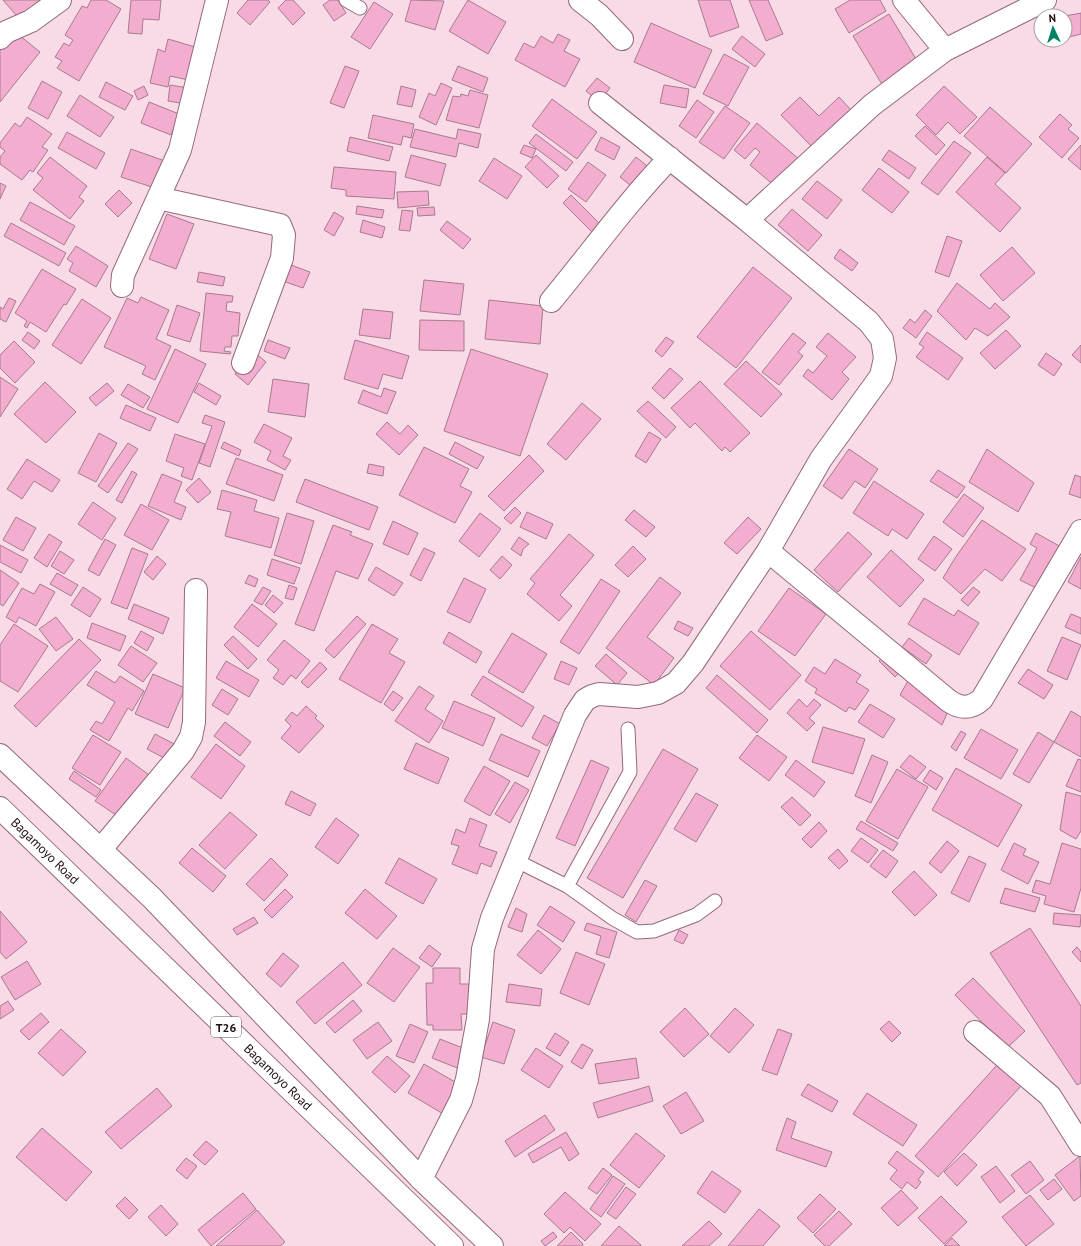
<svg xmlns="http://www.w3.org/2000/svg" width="1081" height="1246" font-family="'PT Sans',sans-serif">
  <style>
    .building { fill: #f3adce; stroke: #a87a90 }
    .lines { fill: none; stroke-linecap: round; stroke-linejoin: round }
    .lane-casing { stroke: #94687d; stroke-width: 15 }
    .street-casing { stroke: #94687d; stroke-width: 24 }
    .highway-casing { stroke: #94687d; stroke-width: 24 }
    .lane { stroke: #fff; stroke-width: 13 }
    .street { stroke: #fff; stroke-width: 22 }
    .highway { stroke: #fff; stroke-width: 22 }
    .labels { text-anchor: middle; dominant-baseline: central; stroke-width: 3.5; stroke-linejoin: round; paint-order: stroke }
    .shield { fill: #fff; stroke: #62565b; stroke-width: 1 }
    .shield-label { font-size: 12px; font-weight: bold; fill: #1e0d15 }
    .street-label { font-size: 13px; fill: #1e0d15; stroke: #fff }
  </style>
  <rect width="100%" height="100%" fill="#f9dbe8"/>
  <path class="building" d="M3,0H48L22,22Z
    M91,0H106L121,9L79,81L57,68L62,61L55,57L64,43L69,46L73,40L65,35L82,6L87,8Z
    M131,0H161L159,20L143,19L142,34L128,33Z
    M248,0H268L270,2L250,25L237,13Z
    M286,0H293L305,13L293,25L278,8Z
    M330,0H338L346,13L334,21L323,5Z
    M411,0L444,1L435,30L405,21Z
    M468,0L506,22L488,54L449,31Z
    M698,0H730L739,27L710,37Z
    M749,0H768L783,34L766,41Z
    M850,0H880L886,11L849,33L835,9Z
    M374,2L393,14L370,49L351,37Z
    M1081,13V34L1065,38V16Z
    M889,14L919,64L883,86L853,36Z
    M651,23L712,50L695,88L634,62Z
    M14,31L40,52L0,102V48Z
    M558,34L570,40L564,51L580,59L565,87L515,60L524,43L534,48L541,36L553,43Z
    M742,36L765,54L755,67L732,49Z
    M168,39L202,49L193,81L170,76L168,87L150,83L158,49L165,52Z
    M724,54L749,67L728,106L703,94Z
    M345,66L359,71L344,108L330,103Z
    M458,66L488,78L483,92L452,80Z
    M597,78L610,88L599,102L586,91Z
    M42,81L62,92L48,119L28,108Z
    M106,82L133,96L125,110L99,97Z
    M441,83L452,88L436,125L419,117L429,93L435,96Z
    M170,85L188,88L186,104L168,101Z
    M664,85L689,89L686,108L660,103Z
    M144,86L148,95L138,100L134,91Z
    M401,86L416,90L412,107L397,104Z
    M944,86L977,117L960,134L948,122L936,135L916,115Z
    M470,90L488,95L479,128L446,120L453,96L460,97L461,94L468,96Z
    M80,95L114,117L100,137L67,116Z
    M800,97L819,116L839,97L853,112L814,149L781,115Z
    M552,99L597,132L577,159L532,126Z
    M697,100L714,112L696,138L679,126Z
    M149,102L179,114L171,135L141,123Z
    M725,106L750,123L724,159L699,142Z
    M990,107L1032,144L1006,173L964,136Z
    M1060,114L1072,125L1068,129L1079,138L1062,158L1039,137Z
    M373,115L414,124L411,138L403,136L401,145L368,138Z
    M27,117L52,134L42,147L48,150L33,172L30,170L22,180L0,164V157L5,151L0,147V143L15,123L20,127Z
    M757,123L800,160L776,187L750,165L760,152L755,148L745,159L734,150Z
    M925,126L945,145L936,155L915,136Z
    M415,129L456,139L458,129L481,134L478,148L459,143L456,157L410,147Z
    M67,132L105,153L96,169L58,148Z
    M536,134L573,162L566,171L529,143Z
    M350,137L393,147L389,161L347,151Z
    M601,137L620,147L614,160L595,150Z
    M954,141L971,153L938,195L921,183Z
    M524,145L536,149L532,158L520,153Z
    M1081,145V170L1068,159Z
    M131,149L165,161L155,188L121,177Z
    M889,150L916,168L909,179L882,160Z
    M411,155L446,164L440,186L405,177Z
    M536,155L559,176L547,188L525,167Z
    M50,157L87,186L79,197L84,201L70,219L33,190L43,178L37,173Z
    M636,157L651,169L635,189L620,177Z
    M987,157L1005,173L995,184L1021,208L1000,232L956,192Z
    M494,158L522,176L507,199L479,181Z
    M588,162L606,175L586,202L568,189Z
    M334,167L396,172L394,199L346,196V190L331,188Z
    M879,168L909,192L892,213L862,190Z
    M817,181L842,200L827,219L802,199Z
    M0,183L6,186L0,199Z
    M119,190L132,203L118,217L105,204Z
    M428,191L429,205L398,208L397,192Z
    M571,195L600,224L592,232L563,203Z
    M30,202L75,226L64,245L20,220Z
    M357,206L384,210L382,218L356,214Z
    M434,207L435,215L418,216L417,208Z
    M792,209L822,235L808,251L778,225Z
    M402,210L413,211L410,231L399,230Z
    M334,212L344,218L334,236L324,230Z
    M167,214L194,224L176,269L149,259Z
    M363,220L385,227L382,238L360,232Z
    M447,221L471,239L463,249L440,230Z
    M11,223L66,253L59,266L4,236Z
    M947,236L962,241L949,277L935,272Z
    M76,246L108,266L96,287L69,271L73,263L67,259Z
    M1012,247L1035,273L1003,301L980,275Z
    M840,249L858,263L852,271L834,258Z
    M280,261L310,272L303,288L274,278Z
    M753,267L792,298L736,368L697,337Z
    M42,269L76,289L66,305L64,304L46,332L30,322L27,328L24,326L27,321L15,313Z
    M199,272L225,277L223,286L197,282Z
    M424,280L464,284L460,315L420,311Z
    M957,283L990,309L995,303L1010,317L988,336L975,328L966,340L937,311Z
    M206,293L233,296L232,302H227L226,311L240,313L238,336H232L231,347H225L224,351L231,352L230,354L200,351Z
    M141,297L169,310L156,339L171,346L155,380L142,374L146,366L104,347L127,298L138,303Z
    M9,298L16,301L6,322L0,319V307L3,309Z
    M82,299L111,318L81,364L52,345Z
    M489,300L543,306L540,344L485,339Z
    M177,305L200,313L190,342L167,335Z
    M363,309L393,312L390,339L359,335Z
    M925,310L932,316L916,338L903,328L910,319L915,323Z
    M420,320L464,321V351L419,350Z
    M1006,330L1021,346L995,369L980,353Z
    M28,332L40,341L34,349L22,340Z
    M927,332L963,358L948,380L916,357L924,347L919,344Z
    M793,333L806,343L798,352L803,356L779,385L762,372Z
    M828,333L856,357L842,372L849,379L832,400L803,376L808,369L813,373L827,356L816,347Z
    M666,337L674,342L662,357L655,351Z
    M268,340L290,348L285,359L264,351Z
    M355,340L409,356L402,379L383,374L378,389L344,379Z
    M14,341L35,362L15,383L0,368V355Z
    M1081,345V363L1072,355Z
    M175,349L206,364L178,423L147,409Z
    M471,349L548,374L520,456L444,431Z
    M253,351L266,362L248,385L235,374Z
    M1046,353L1062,364L1054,376L1038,365Z
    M746,361L782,394L761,417L724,384Z
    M670,368L683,379L664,399L652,388Z
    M0,377L18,389L0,417Z
    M273,379L309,384L305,417L268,412Z
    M700,381L750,433L730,452L725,447L722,451L695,423L690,428L671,408Z
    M45,382L76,412L46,443L14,414Z
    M107,383L114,391L96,406L89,398Z
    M199,383L221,396L216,405L194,392Z
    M128,384L150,397L143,408L121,395Z
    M384,388L396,392L387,414L358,403L363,390L381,397Z
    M648,401L676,427L666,438L637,411Z
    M582,403L601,419L566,460L547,444Z
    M126,405L156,418L150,431L120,418Z
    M205,415L225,422L210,467L199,463L212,426L202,423Z
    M387,422L400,434L408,425L418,435L399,455L376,434Z
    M264,424L292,438L283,456L291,460L285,470L267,460L271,451L254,442Z
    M649,432L661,439L646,463L635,456Z
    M99,433L117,443L96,482L78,473Z
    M175,434L205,444L192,480L181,476L184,468L166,461Z
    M224,442L241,450L239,456L221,448Z
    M455,442L484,457L477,469L449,454Z
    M128,443L138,449L108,493L98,486Z
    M424,447L469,469L460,486L472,492L455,523L399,495Z
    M849,449L878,469L865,488L855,481L842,499L823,486Z
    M987,449L1034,483L1018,512L969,482Z
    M529,455L544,471L504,511L488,496Z
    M236,458L283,475L274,501L226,484Z
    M27,459L60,480L52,492L34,481L22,499L7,489Z
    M369,464L384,467L383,476L367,473Z
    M938,470L965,487L957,498L930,481Z
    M132,471L137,474L122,503L116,500Z
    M162,474L182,482L174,502L186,507L181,520L148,506Z
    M1075,475L1081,477V498L1069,494Z
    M199,478L211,492L198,503L186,490Z
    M305,479L378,507L369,530L296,502Z
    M874,481L924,514L907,539L892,529L888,536L853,513Z
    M222,490L257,500L254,511L279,518L271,548L225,536L231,512L217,509Z
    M964,494L984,508L963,537L943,522Z
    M93,502L116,518L102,540L78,524Z
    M141,504L169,520L152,550L124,535Z
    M515,507L521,513L511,524L504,518Z
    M634,510L655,527L646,537L625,520Z
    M527,512L553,524L546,539L520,527Z
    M287,513L314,521L301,564L274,555Z
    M480,513L501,529L479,557L459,541Z
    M16,517L36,528L23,551L3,540Z
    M748,517L761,529L737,554L724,543Z
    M982,520L1026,549L1002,581L985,569L961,594L943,578L955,558Z
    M393,521L418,533L408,555L383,544Z
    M333,525L352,532L350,535L373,544L358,579L336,571L314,631L295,624Z
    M848,532L872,554L838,592L814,570Z
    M1036,533L1063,548L1040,590L1020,580L1037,548L1030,544Z
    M49,534L62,542L47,567L34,558Z
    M569,534L594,555L560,595L572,606L559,621L527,594L535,583L530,579Z
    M934,536L952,549L935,571L918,559Z
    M519,537L529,544L523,549L521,556L511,549Z
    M105,539L116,545L99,576L88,570Z
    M0,545L28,560L21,573L0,562Z
    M633,546L646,559L628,577L615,565Z
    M132,548L148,554L127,609L111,603Z
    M424,548L435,553L421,581L410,575Z
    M891,550L924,580L900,607L867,577Z
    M60,551L74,560L64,574L51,566Z
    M157,556L166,564L153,580L144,572Z
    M502,556L512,565L500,579L490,570Z
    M1081,557V589L1068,582Z
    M272,559L300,568L294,584L267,575Z
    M376,567L403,583L394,596L368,580Z
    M0,570L19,583L3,606L0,604Z
    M57,573L78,585L71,596L50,584Z
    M249,575L258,579L255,587L245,583Z
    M660,577L681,593L647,637L674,658L654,685L606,648Z
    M464,578L486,589L470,623L447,612Z
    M601,579L620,591L579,654L560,642Z
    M40,584L55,592L36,626L19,617L16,623L6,617L22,588L34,594Z
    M289,585L297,588L293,600L285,598Z
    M83,587L101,599L90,617L71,605Z
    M263,587L271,591L262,605L254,601Z
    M973,587L980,592L968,606L961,600Z
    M789,588L826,614L795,656L758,631Z
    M273,595L283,603L274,613L265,605Z
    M924,598L954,616L958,610L979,623L959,655L908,624Z
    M134,604L169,618L163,634L128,619Z
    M252,604L277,624L258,647L234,627Z
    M1071,614L1081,618V634L1065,627Z
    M357,616L366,624L334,658L325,650Z
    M56,617L73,639L56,651L39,629Z
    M678,621L693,628L688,636L674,629Z
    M92,623L126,636L120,651L87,638Z
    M14,624L48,646L18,692L0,681V645Z
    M372,624L398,639L389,653L405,662L381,703L339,679Z
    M141,631L154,638L147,651L134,643Z
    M751,631L801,675L770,710L720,666Z
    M449,632L482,652L476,663L443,643Z
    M512,633L547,654L523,693L488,672Z
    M233,636L257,659L248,669L224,645Z
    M1062,637L1081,645L1067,680L1047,671Z
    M909,638L932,655L926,664L902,647Z
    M79,639L101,660L36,727L14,706Z
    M284,640L310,661L296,679L291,675L283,685L273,678L279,670L267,660Z
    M131,646L157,663L143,682L118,665Z
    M606,654L627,673L617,685L595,666Z
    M885,654L902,670L895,677L879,661Z
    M835,659L861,675L856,682L869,690L855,710L849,707L846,712L815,693L817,689L805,681L814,667L825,674Z
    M226,661L259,680L249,697L216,678Z
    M561,661L577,668L569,685L554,679Z
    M320,662L327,669L308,688L301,682Z
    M1028,669L1053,685L1044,699L1018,683Z
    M96,671L115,683L120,676L144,691L132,711L128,708L109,741L90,730L96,721L102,724L115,702L87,685Z
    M153,674L185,688L168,728L135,714Z
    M717,675L768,720L757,733L706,688Z
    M483,676L534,707L522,727L471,695Z
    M909,679L949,709L942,725L900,695Z
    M419,686L434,696L425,709L443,721L429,743L395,721Z
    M222,689L238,699L228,715L212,705Z
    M393,691L403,698L393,711L384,704Z
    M799,699L807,707L814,699L821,705L809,718L815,723L807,731L787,713Z
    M454,701L495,718L483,746L442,728Z
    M870,704L895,719L883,738L858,722Z
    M306,706L317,716L315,718L324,726L299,753L281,738L291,726L285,720L292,712L297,716Z
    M1071,711L1081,717V757L1054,742Z
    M544,715L560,724L547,746L532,738Z
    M225,722L251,742L240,756L214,736Z
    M823,727L865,739L853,774L812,762Z
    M981,729L1018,750L1001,779L964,758Z
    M961,731L966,734L956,751L951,747Z
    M1038,732L1054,742L1029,783L1013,774Z
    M155,734L180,747L172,762L147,749Z
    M501,734L540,751L528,777L489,760Z
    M93,735L121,752L100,785L72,768Z
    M757,735L787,757L769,781L739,758Z
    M416,743L449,758L438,784L404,769Z
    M216,744L245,766L221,799L191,777Z
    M663,749L698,769L623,898L587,878Z
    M872,755L888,762L871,803L855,796Z
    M910,755L926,767L916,779L900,767Z
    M126,758L152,777L122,819L95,801Z
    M1078,759L1081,760V792L1066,786Z
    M591,760L609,768L575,846L556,838Z
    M796,760L825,782L814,797L785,775Z
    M484,766L510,781L490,816L464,801Z
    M956,768L1022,805L998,847L932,810Z
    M897,769L928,787L898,839L866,821Z
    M930,770L943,778L936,790L923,781Z
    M74,771L101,790L96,797L69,779Z
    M515,782L529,790L510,823L495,814Z
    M291,791L316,804L310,816L285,804Z
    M1066,792L1081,796V831L1076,839L1060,830Z
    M696,793L718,805L696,842L674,829Z
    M792,797L811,815L800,826L781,807Z
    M230,812L257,835L225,869L199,845Z
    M336,818L359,835L338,864L315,847Z
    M470,818L487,825L479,846L497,852L491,867L481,863L477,874L452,864L459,846L451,844L456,829L465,833Z
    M861,821L898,843L893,851L856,829Z
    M819,822L827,831L811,848L802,839Z
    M861,838L878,850L868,863L851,851Z
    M947,841L959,851L941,873L929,863Z
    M1014,843L1026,849L1023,855L1039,862L1028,884L1001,870Z
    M1062,843L1081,849V888L1074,912L1044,904L1046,896L1032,892L1036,880L1050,884Z
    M192,848L226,876L213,892L179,863Z
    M838,849L848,861L839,869L828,858Z
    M883,850L898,861L886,878L870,866Z
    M969,856L986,864L969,902L951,893Z
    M271,858L288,875L264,901L246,884Z
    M399,858L437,879L423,904L385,883Z
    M914,871L937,895L915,916L892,892Z
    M645,880L657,886L636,922L625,915Z
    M1005,888L1040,898L1035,912L1000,903Z
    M285,889L293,897L272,918L264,910Z
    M365,889L397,916L377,939L345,913Z
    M550,906L575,922L563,942L537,925Z
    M516,908L527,914L522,932L508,927Z
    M0,911L27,942L6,959L0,952Z
    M1054,913L1081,915L1080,927L1053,924Z
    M254,917L258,923L237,935L233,929Z
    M587,923L617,932L609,958L596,954L601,936L584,930Z
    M1030,928L1081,1006V1083L1077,1085L990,953Z
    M538,930L561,949L541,974L517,955Z
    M679,930L688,935L683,944L674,940Z
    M429,945L441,954L432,967L419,958Z
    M1077,947L1081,952V962L1072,952Z
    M393,948L420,967L394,1002L367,983Z
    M576,952L605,964L589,1005L560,993Z
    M283,953L299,966L281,987L266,974Z
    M27,961L41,984L15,1000L1,977Z
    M343,962L362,985L315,1024L296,1002Z
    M433,968H460V984H469L470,1014H461L462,1030H433V1025H427L426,983H433Z
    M973,978L1025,1031L1007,1048L955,995Z
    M509,984L542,989L540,1006L506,1002Z
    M353,1000L362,1011L335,1033L326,1023Z
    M8,1001L14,1010L0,1019V1006Z
    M685,1008L709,1034L684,1057L660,1032Z
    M735,1008L754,1025L729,1053L710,1036Z
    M41,1013L49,1022L29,1040L20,1031Z
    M889,1021L901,1033L892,1042L880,1029Z
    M378,1022L392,1041L367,1059L353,1040Z
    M493,1022L515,1030L504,1064L481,1057Z
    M410,1024L428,1032L414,1063L396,1056Z
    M61,1029L86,1052L63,1076L38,1053Z
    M778,1029L792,1034L777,1075L762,1070Z
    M555,1033L569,1042L560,1056L546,1048Z
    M440,1039L468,1050L460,1069L432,1058Z
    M582,1044L593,1050L582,1069L571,1062Z
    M536,1048L563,1066L549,1088L521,1070Z
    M387,1056L410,1076L395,1093L372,1072Z
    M636,1058L639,1078L599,1084L595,1064Z
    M424,1064L462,1086L445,1115L408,1093Z
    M997,1065L1021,1086L938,1177L915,1156Z
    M808,1084L838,1101L832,1112L801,1095Z
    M649,1086L653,1101L598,1118L593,1103Z
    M157,1088L172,1106L121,1149L105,1132Z
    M686,1092L704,1121L681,1134L663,1106Z
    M867,1093L917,1125L903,1146L853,1114Z
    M545,1115L555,1130L515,1157L505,1141Z
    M787,1118L796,1122L791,1138L832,1152L826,1167L776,1150Z
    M42,1128L92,1172L66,1201L16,1157Z
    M566,1132L579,1154L569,1161L561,1147L533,1163L528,1154Z
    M636,1133L665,1156L639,1188L610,1165Z
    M206,1141L218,1151L205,1165L193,1155Z
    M897,1151L924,1172L918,1180L921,1182L916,1189L907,1182L902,1189L890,1179L897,1170L888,1163Z
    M964,1153L977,1165L957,1186L944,1172Z
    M1080,1156L1081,1196L1074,1201L1055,1175Z
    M186,1158L197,1166L187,1179L176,1170Z
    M1030,1161L1044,1180L1026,1194L1011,1175Z
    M996,1166L1015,1191L1000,1203L981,1177Z
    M603,1168L612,1175L597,1194L588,1188Z
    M712,1171L741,1191L725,1213L697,1193Z
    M613,1176L625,1184L601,1217L590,1209Z
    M1054,1179L1062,1189L1048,1200L1040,1190Z
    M626,1187L636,1194L616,1219L607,1213Z
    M901,1190L918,1208L898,1226L881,1208Z
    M565,1192L601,1224L585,1241L570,1227L564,1233L544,1214Z
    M243,1193L256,1209L211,1246L198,1230Z
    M820,1194L836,1209L813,1233L797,1218Z
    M1030,1195L1054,1224L1026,1246L1002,1217Z
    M941,1196L967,1222L944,1244L918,1218Z
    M125,1197L138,1210L129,1219L116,1206Z
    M161,1205L178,1224L166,1236L148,1217Z
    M759,1209L780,1226L763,1246H728Z
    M257,1210L285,1242L280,1246H216Z
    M839,1211L852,1224L829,1246H825L814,1235Z
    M709,1221L722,1234L709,1246H682Z
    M619,1226L641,1245L640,1246H601Z
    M553,1232L557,1237L545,1246L541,1241Z
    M571,1232L583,1244L582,1246H557Z
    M952,1238L960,1246H944Z"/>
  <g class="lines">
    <g class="lane-casing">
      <path id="lane" d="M346,0L360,8
        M515,860L567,886L612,918L637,932L654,931L696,915L715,901
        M567,886L630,772L628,729"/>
    </g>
    <g class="street-casing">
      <path id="street" d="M580,0L599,15L622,39
        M904,0L945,50
        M0,38L6,32L31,21L60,0
        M158,198L280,225L284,235L282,258L243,363
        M747,220L872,105L945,50L1045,0
        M122,286L123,275L180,150L217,0
        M551,301C591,253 627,202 670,158
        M768,551L949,701C961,709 971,709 982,699L1081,531
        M0,755L152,898L421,1179L492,1246
        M101,849L183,751L191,737L194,722L196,590
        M975,1032L1050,1096L1081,1145
        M421,1179L461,1100L467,1079L478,1019L483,949L492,918L575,715L585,700L592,696L599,694L638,697L658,693L676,683L693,663L768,551L821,459L881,376L885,358L882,339L869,322L747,220L600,103"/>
    </g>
    <g class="highway-casing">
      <path id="highway" d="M0,808L452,1246"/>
    </g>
    <use href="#lane" class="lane"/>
    <use href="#street" class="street"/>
    <use href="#highway" class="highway"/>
  </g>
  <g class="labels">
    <rect class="shield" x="211" y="1017" width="30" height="20" rx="3"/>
    <g class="shield-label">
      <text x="226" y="1027">T26</text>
    </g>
    <g class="street-label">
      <text transform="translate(45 851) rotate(44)">Bagamoyo Road</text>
      <text transform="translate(278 1077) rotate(44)">Bagamoyo Road</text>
    </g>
  </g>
  <g transform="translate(1053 28) rotate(356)"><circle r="19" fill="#ffffff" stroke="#a59ea1"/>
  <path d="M0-3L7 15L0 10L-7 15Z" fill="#008364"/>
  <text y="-6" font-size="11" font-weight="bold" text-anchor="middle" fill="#1e0d15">N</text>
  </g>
</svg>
